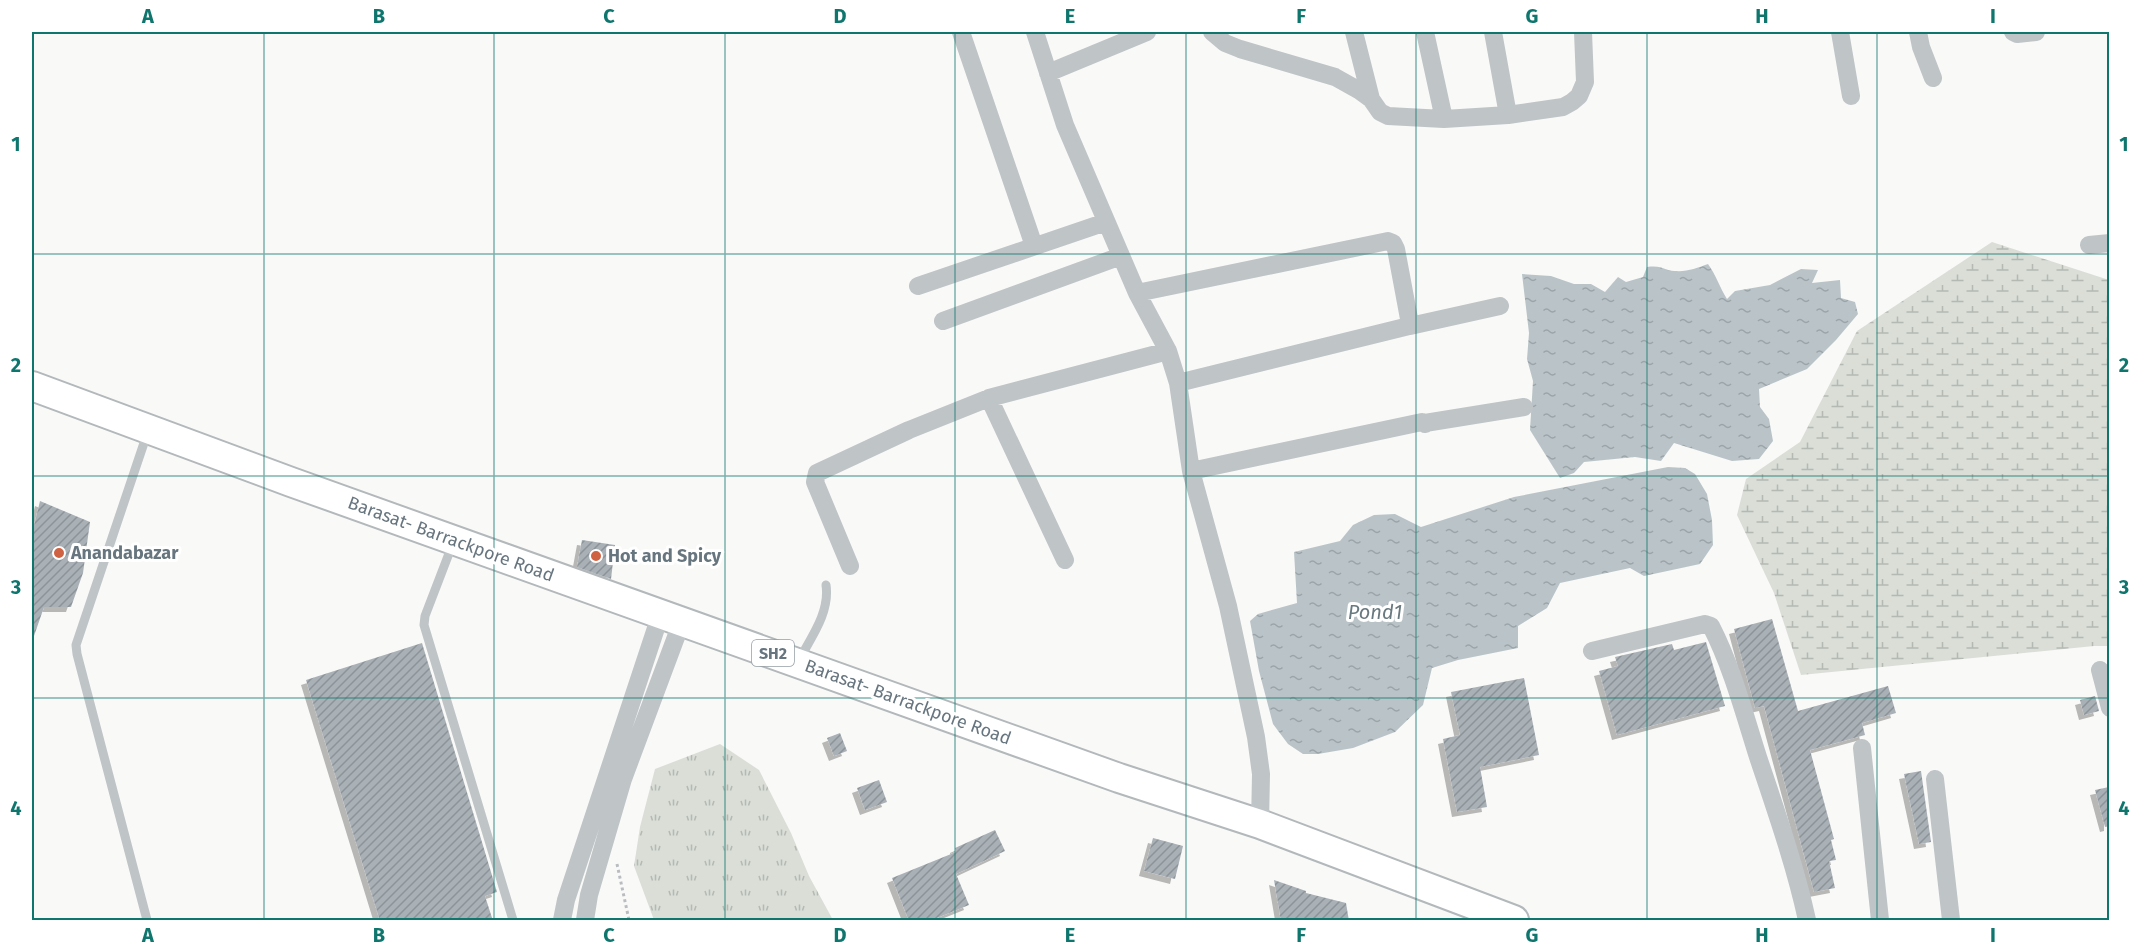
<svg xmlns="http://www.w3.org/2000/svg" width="2141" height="952" font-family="'Fira Sans',sans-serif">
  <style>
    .wetland { fill: url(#wetland-marsh) }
    .park { fill: url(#park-tufts) }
    .water { fill: url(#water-ripples) }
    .building { fill: url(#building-hatch); filter: url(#shadow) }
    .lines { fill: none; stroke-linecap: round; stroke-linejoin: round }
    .primary-casing { stroke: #b3b8bb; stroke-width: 32 }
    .path { stroke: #babdc0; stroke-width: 3; stroke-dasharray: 3 3; stroke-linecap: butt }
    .service { stroke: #bfc4c7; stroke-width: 9 }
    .minor { stroke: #bfc4c7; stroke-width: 18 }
    .primary { stroke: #fff; stroke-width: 28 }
    .grid { fill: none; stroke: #0f766e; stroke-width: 1.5; stroke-opacity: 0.55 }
    .poi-dot { fill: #cf6242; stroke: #fff; stroke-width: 2 }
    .labels { text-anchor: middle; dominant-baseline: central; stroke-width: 6; stroke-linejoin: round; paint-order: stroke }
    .shield { fill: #fff; stroke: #959ea5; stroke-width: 1.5 }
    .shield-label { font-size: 16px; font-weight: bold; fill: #67757f }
    .street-label { font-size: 18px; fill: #67757f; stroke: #fff }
    .poi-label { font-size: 18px; font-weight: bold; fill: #67757f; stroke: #fff; text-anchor: start }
    .water-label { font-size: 20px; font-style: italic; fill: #68797f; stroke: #fff }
    .neatline { fill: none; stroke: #0f766e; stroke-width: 2 }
    .grid-label { font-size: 20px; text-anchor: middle; font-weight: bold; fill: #0f766e }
  </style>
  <defs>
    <pattern id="wetland-marsh" width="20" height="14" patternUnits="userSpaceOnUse" patternTransform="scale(1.5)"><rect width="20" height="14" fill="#daded7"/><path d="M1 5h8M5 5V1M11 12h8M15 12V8" fill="none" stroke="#b5b9b4"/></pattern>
    <pattern id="park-tufts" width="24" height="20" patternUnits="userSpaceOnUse" patternTransform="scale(1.5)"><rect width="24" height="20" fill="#daded7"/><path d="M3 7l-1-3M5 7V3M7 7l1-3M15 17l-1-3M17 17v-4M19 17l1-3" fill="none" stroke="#b5b9b4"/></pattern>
    <pattern id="water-ripples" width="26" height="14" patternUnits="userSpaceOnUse" patternTransform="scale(1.5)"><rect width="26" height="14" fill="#bac4c8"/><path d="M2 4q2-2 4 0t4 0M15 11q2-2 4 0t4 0" fill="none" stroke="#9ba4a8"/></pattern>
    <pattern id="building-hatch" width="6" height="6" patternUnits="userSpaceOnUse" patternTransform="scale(1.5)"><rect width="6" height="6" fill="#a9b0b6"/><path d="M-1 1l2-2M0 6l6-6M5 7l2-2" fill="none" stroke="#8d9499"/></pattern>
    <filter id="shadow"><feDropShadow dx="-5" dy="5" stdDeviation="0" flood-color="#0004"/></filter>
  </defs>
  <rect width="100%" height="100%" fill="#f9f9f8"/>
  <path class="wetland" d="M1992,242L2109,280V646H2094L1801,675L1774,593L1737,515L1746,479L1800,442L1857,331Z"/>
  <path class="park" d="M720,744L759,770L791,833L809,876L833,920H654L634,866L640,827L655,769Z"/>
  <path class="water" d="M1708,264C1716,275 1720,288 1727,299L1735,291L1770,285L1801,269L1818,270L1812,283L1840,280L1841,298L1855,302L1858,314L1836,340L1807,369L1759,389L1760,407L1769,419L1773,441L1759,459L1732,461L1674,443L1661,461L1635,457L1584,462L1574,473L1560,478L1530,430L1533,381L1527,359L1529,333L1522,274L1551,276L1574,284H1591L1605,292L1618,277L1626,282L1643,277L1647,267C1665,265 1663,271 1675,271C1687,272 1697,268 1708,264Z
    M1668,467L1685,468L1695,474L1707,494L1712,520L1713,545L1700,564L1644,576L1630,568L1560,583L1547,608L1518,626V648L1458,660L1432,668L1423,705L1395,732L1353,748L1318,754H1303L1288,744L1273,724L1259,671L1250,621L1258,614L1297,603L1294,552L1340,541L1353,525L1374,515L1395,514L1421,527L1514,497Z"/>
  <path class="building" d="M40,501L90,522L83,573L71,607H44L34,636H32V534Z
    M582,540L615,545L611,579L577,567Z
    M1772,619L1798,711L1888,686L1896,713L1862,723L1865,735L1810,750L1834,839L1831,840L1836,860L1829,861L1835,888L1814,892L1764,706L1755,708L1734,629Z
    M1706,642L1725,706L1617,735L1599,671L1618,666L1615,657L1672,644L1674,650Z
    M422,643L497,892L485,896L493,921H380L306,680Z
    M1524,678L1539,755L1480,767L1487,807L1457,812L1443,739L1460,735L1451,692Z
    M2095,696L2099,711L2084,715L2080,700Z
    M840,733L847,751L834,756L827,738Z
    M1921,771L1931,842L1919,844L1904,774Z
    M879,780L887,802L865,810L857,788Z
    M2109,787V826L2105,827L2095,790Z
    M995,830L1005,851L956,874L969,905L929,921H909L892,878L956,852L955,848Z
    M1153,838L1183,846L1175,879L1144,871Z
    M1274,880L1306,891V893L1346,903L1349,921H1281Z"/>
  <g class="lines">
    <g class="primary-casing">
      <path id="primary" d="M32,386L291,482L1119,778L1260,824L1514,920"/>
    </g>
    <path class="path" d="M617,864L629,920"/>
    <path class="service" d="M453,543L425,616L424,625L513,920
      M799,660C812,636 830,612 826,585
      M147,920L77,654L76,645L147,434"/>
    <path class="minor" d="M961,32L1034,246
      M1035,32L1065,125L1137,293L1168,351L1178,383L1191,471L1228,606L1256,737L1261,774L1260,824
      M1212,32L1225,43L1240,49L1335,77L1360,91L1371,99L1380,112L1388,116L1444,119L1508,115L1563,107L1572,102L1579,96L1585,82L1583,32
      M1354,32L1371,99
      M1425,32L1444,119
      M1493,32L1508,115
      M1840,32L1851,96
      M1918,32L1921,47L1933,78
      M2013,32L2017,34L2036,32
      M1048,73L1147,32
      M2089,245L2110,243
      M918,286L1106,222
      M1137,293L1388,241L1393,243L1396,249L1410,324L1409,326L1178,383
      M943,321L1121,256
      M1410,326L1500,306
      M989,398L1065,560
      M1425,423L1524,407
      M1191,471L1422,422L1425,424
      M850,566L815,482L817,473L909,430L989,398L1168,351
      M1592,651L1705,624L1711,626C1732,667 1744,713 1758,757C1776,811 1795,865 1807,920
      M2100,670L2110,708
      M1862,748L1880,920
      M1935,779L1951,920
      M562,920L566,900L661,613
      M585,920L589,895L623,779L682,621"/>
    <use href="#primary" class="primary"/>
  </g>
  <path class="grid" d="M264,32V920M494,32V920M725,32V920M955,32V920M1186,32V920M1416,32V920M1647,32V920M1877,32V920M32,254H2110M32,476H2110M32,698H2110"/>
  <g class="poi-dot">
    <circle cx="59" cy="553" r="6"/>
    <circle cx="596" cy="556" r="6"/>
  </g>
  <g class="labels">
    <rect class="shield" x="752" y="640" width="42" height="26" rx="4.5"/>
    <g class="shield-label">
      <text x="773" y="653">SH2</text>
    </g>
    <g class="street-label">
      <text transform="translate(451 539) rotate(20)">Barasat- Barrackpore Road</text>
      <text transform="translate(908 702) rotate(20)">Barasat- Barrackpore Road</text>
    </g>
    <g class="poi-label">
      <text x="71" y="553">Anandabazar</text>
      <text x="608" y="556">Hot and Spicy</text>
    </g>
    <g class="water-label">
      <text x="1375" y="612">Pond1</text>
    </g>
  </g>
  <rect width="2141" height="952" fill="none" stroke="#ffffff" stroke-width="66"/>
  <rect x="33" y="33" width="2075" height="886" class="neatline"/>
  <g class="grid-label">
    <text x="148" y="23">A</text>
    <text x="379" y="23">B</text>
    <text x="609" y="23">C</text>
    <text x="840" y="23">D</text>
    <text x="1070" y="23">E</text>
    <text x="1301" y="23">F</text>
    <text x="1532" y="23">G</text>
    <text x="1762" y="23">H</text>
    <text x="1993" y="23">I</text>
    <text x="16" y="151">1</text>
    <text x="2124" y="151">1</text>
    <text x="16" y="372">2</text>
    <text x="2124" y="372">2</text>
    <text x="16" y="594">3</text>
    <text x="2124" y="594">3</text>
    <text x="16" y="815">4</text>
    <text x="2124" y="815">4</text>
    <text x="148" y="942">A</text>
    <text x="379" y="942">B</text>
    <text x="609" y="942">C</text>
    <text x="840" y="942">D</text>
    <text x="1070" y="942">E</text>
    <text x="1301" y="942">F</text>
    <text x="1532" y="942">G</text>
    <text x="1762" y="942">H</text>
    <text x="1993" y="942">I</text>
  </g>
</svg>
